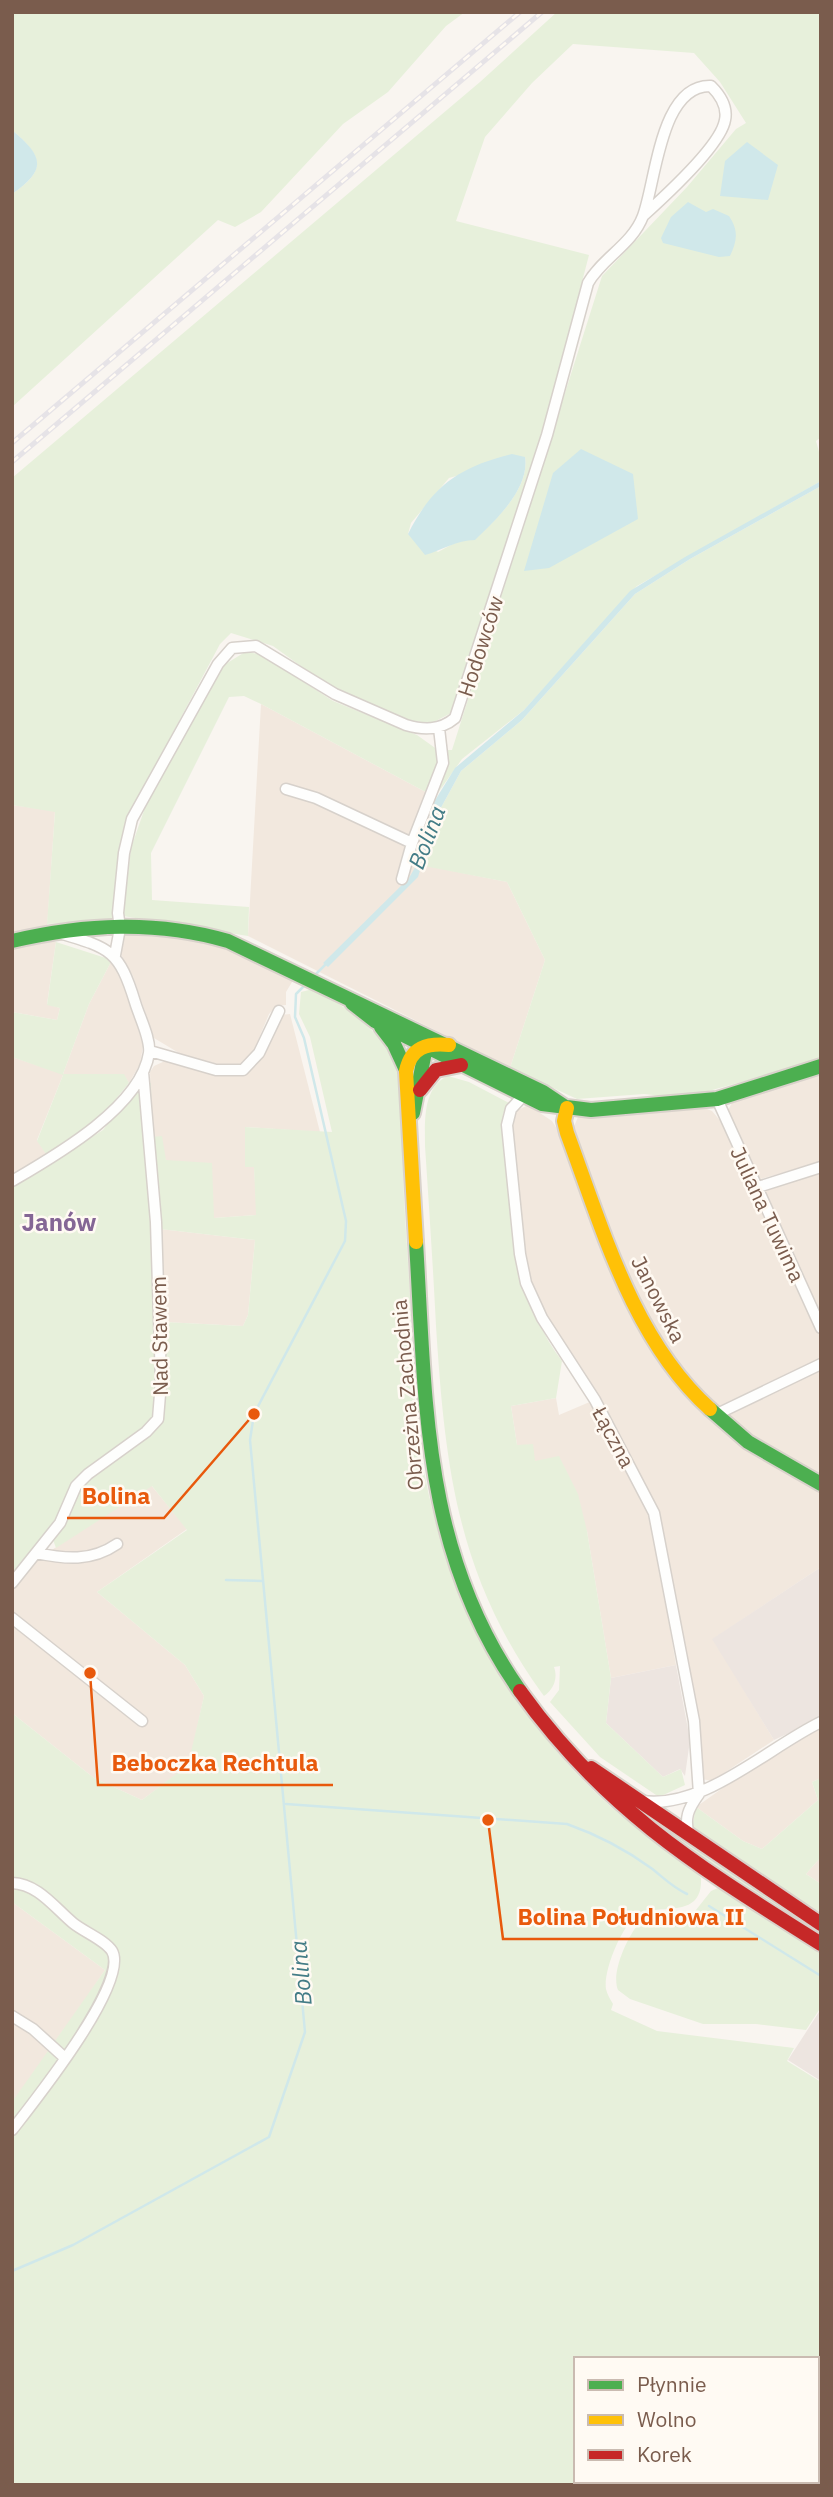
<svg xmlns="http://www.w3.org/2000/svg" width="833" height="2497" font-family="'IBM Plex Sans',sans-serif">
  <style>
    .residential { fill: #f2e8de }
    .industrial { fill: #ede5e0 }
    .green { fill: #e7f0db; fill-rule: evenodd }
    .water { fill: #d0e8ea }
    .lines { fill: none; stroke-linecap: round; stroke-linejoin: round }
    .stream { stroke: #d0e8ea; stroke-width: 2.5 }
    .street-casing { stroke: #d7d1cb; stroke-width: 13 }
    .fast-casing { stroke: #d9d2cb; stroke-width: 18 }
    .slow-casing { stroke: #d9d2cb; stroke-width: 18 }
    .jam-casing { stroke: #d9d2cb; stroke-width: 18 }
    .street { stroke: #fefefd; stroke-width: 10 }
    .fast { stroke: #4caf50; stroke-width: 14 }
    .slow { stroke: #ffc107; stroke-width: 14 }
    .jam { stroke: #c62828; stroke-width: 14 }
    .rail-casing { stroke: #e6e3e7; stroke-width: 5 }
    .rail { stroke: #fffaf3; stroke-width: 2.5; stroke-dasharray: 8; stroke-linecap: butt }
    .labels { text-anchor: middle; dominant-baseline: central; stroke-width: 5; stroke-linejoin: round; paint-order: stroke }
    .street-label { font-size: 21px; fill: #7a5c4d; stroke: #fffaf3 }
    .water-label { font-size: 23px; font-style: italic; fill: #437c86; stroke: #fffaf3 }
    .quarter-label { font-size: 24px; font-weight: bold; fill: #846695; stroke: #fffaf3 }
    .leader { fill: none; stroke: #e8590c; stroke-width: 2.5 }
    .callout-dot { fill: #e8590c; stroke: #fffaf3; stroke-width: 2.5 }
    .callout-label { font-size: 23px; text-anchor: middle; font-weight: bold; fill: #e8590c; stroke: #fffaf3; stroke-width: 5; stroke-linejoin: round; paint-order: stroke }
  </style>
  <rect width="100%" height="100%" fill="#f9f5f0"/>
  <path class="residential" d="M261,704L435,797L413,863L507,882L545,960L510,1068L248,936Z
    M12,805L55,811L47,928L12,936Z
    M128,934L174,935L211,941L243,951L295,977L286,992V1005L277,1006L269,1014L252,1055L244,1064L226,1066L184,1056L154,1038L133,976L119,951L122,936Z
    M47,940L56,942L47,1004L60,1008L57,1020L12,1012V947Z
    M112,960L125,983L143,1046L140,1064L129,1083L123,1074L63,1075L37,1140L48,1156L12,1178V1057L63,1074L89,1004Z
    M290,1014L320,1132L245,1127L246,1167L254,1166L257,1215L214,1218L166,1160L152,1137L150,1072L154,1066L165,1061L206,1073L239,1076L257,1064L281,1015Z
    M821,1073V1162L760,1179L754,1178L728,1110L732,1103Z
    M528,1105L552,1121L559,1132L634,1318L675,1381L821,1489V1567L713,1639L774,1740L712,1781L702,1779L658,1522L540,1310L528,1275L510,1134L514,1112Z
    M702,1107L712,1111L723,1124L821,1339L819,1360L719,1409L711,1406L662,1348L602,1221L573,1129L578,1117Z
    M821,1173V1320L763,1190Z
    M160,1229L255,1240L248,1315L243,1326L164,1322Z
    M821,1369V1478L745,1436L726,1416Z
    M556,1398L559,1415L592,1401L651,1515L676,1665L611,1678L587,1531L535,1461L517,1445L511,1406Z
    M151,1485L187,1529L97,1592L185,1665L204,1696L189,1765L142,1800L94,1778L12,1713V1589L38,1559Z
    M821,1729V1778L812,1782L818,1800L762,1849L743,1841L696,1807L768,1756Z
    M821,1857V1884L806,1874Z
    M12,1902L105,1970L12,2108Z"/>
  <path class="industrial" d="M821,1567V1718L774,1740L712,1639Z
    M676,1665L690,1740L685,1776L680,1769L663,1777L606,1723L611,1678Z
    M821,2009V2081L788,2060Z"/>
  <path class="green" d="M12,12H465L446,26L388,92L343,124L261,212L235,227L218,220L12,407V194C48,169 42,156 12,130Z
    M557,12H821V437L816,441L821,459V481L637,586L524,710L462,759L435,797L261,704L244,696L229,697L151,853L152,900L249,907L248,936L123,916L131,848L147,802L224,665L245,652L261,654L333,701L417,735L438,750H452L602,276L687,187L736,129L746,123L720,82L694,53L573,44L532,83L485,137L456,221L589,255L544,428L453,712L432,723L404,720L320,680L273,646L231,633L220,644L128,817L119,853L112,919L47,924L55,812L12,805V478L480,82ZM525,457C530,488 496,520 475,539L460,540L438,552L408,534L411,523L449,478Z
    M821,486V1060L694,1095L671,1097L644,1094L577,1099L510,1068L545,960L507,882L424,866L437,815L461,771L522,720L635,594L690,559Z
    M56,942L112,960L89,1004L63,1074H124L129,1083L102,1116L46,1154L37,1141L63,1075L12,1057V1012L57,1020L60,1008L47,1005Z
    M313,989C351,1009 386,1034 401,1076C409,1095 402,1147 403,1170C404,1213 408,1255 410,1297C413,1358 413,1421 426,1481C451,1608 514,1719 610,1806C625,1820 696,1868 701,1878C703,1921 659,1902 638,1915C622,1924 603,1971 606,1989C607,1994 610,1999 613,2004L611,2010L657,2031L794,2048L787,2061L821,2082V2485H12V2102L105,1970L12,1902V1713L94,1778L142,1800L188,1765L204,1696L185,1665L97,1592L187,1530L152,1486L56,1548L49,1529L38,1559L12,1589V1187L103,1130L140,1083H151L152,1137L162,1136L166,1160L212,1163L214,1218L256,1215L254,1167H245V1127L332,1132L310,1037L299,1014L301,992ZM160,1229L255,1240L248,1315L243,1326L164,1322ZM576,2359H817V2481H576Z
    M448,1076L469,1082L509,1103L503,1114L502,1135C512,1209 515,1301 562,1361L556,1398L511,1406L517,1445L533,1444L535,1461L559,1456L578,1494L587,1531L611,1678L606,1723L663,1777L681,1769L685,1785L659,1797L600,1757L550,1702L559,1690L560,1666L554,1667C558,1678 554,1689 544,1696L541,1692C457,1575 445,1466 436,1326C433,1266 429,1206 425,1146C425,1123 422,1087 448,1076Z
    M821,1778V1857L806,1874L821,1884V1913L692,1828L696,1807L743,1841L762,1849L818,1800L812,1782Z
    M645,1816L821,1930V1937L685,1847Z
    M718,1888L747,1903L821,1951V2007L806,2030L756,2024H703L630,1999L618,1990C611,1973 626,1941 636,1927L655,1918L692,1915L711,1891Z"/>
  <path class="water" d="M12,130C43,156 48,169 12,194Z
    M747,142L778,165L768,200L720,196L725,161Z
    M688,202L706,212L713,209L729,216C739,231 737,241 730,256L719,257L663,243L661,238L671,217Z
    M581,449L633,474L638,519L549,568L524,571L553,473Z
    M512,454L525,457C530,488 496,520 475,540C456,540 443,550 425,555L408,534C432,486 459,467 512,454Z
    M821,481V486L690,559L635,594L522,720L461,771L437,815L418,877L328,967L323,963L409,878L417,864L434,802L455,768L524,710L630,591L685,557Z"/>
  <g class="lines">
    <path class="stream" d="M315,975L328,962
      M226,1580L263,1581
      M286,1804L567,1824C598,1835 625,1849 651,1868C664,1878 672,1887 687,1894
      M709,1906L821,1976
      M12,2271L73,2245L269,2137L305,2032L250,1440L254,1414L345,1241L346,1221L304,1038L295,1017L296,994L308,982"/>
    <g class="street-casing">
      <path id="street" d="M286,789L316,798L412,843
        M402,879L412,843L443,763L439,728
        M115,955L120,928L118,913L124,853L132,819L218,664L232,648L256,646L335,694L406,725C423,730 440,731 455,718L547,435L588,283C602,258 632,245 643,216C656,182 660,84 711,86C720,95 728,106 725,120C721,145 663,198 643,216
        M150,1051L216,1070H243L259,1053L279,1011
        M523,1096L511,1109L507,1125L520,1254L526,1283L542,1318L595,1400L654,1513L694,1721L699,1794
        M717,1099L821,1328
        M12,1181C55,1156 141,1107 149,1053C151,1039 139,1016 135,1002C119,950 110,948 59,933
        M755,1188L821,1167
        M715,1415L821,1364
        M36,1553C65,1559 91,1562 117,1544
        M12,1583L60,1523L76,1486L88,1474L146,1432L158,1419L161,1382L156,1222L143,1072
        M12,1618L142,1721
        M642,1801C703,1810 767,1748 821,1722
        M689,1836C684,1818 688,1809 699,1794
        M12,1883C38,1884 54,1907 73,1923C84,1932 105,1940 112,1951C130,1982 33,2103 12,2130
        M12,2016L33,2029L65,2058"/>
    </g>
    <g class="fast-casing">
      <path id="fast" d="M12,941C85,924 156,920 228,941L543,1092L567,1108
        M352,1003L375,1021L542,1104L591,1110L717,1099L821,1066
        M381,1027L394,1044L406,1070
        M413,1113L425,1052L423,1041
        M416,1242C426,1404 422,1552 520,1691
        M710,1409L748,1442L821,1484"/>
    </g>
    <g class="slow-casing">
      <path id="slow" d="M567,1108L564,1121L567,1133C602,1227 633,1340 710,1409
        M416,1242L406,1071C411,1047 427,1043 449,1045"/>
    </g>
    <g class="jam-casing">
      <path id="jam" d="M420,1090L436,1070L461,1065
        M520,1691C606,1811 699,1867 821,1944
        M591,1768L821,1924"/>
    </g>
    <use href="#street" class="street"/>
    <use href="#fast" class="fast"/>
    <use href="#slow" class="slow"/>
    <use href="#jam" class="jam"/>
    <g class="rail-casing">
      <path id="rail" d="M12,443L520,12
        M12,462L542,12"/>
    </g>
    <use href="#rail" class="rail"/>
  </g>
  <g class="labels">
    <g class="street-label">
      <text transform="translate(480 646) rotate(-72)">Hodowców</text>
      <text transform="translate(768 1214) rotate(65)">Juliana Tuwima</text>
      <text transform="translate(659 1299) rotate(63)">Janowska</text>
      <text transform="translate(159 1336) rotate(-91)">Nad Stawem</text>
      <text transform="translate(407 1395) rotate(-95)">Obrzeżna Zachodnia</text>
      <text transform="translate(614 1437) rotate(62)">Łączna</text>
    </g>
    <g class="water-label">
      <text transform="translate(426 837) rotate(-69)">Bolina</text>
      <text transform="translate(300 1973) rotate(-95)">Bolina</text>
    </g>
    <g class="quarter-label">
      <text x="59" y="1222">Janów</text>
    </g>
  </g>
  <path class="leader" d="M254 1414L164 1518H67M90 1673L98 1785H333M488 1820L503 1939H758"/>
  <g class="callout-dot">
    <circle cx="254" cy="1414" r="7"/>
    <circle cx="90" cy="1673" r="7"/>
    <circle cx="488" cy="1820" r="7"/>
  </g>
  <g class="callout-label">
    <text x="116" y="1504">Bolina</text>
    <text x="215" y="1771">Beboczka Rechtula</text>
    <text x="631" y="1925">Bolina Południowa II</text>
  </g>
  <rect width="833" height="2497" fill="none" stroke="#7a5c4d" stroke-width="28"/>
  <rect x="574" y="2357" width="245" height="126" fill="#fffaf3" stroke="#cabbb1" stroke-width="2"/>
  <rect x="588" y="2380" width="35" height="10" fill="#4caf50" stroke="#cabbb1" stroke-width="2"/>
  <text x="637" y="2392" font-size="21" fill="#7a5c4d">Płynnie</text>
  <rect x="588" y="2415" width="35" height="10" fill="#ffc107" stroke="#cabbb1" stroke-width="2"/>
  <text x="637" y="2427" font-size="21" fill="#7a5c4d">Wolno</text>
  <rect x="588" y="2450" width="35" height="10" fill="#c62828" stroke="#cabbb1" stroke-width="2"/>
  <text x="637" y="2462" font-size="21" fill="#7a5c4d">Korek</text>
</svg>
